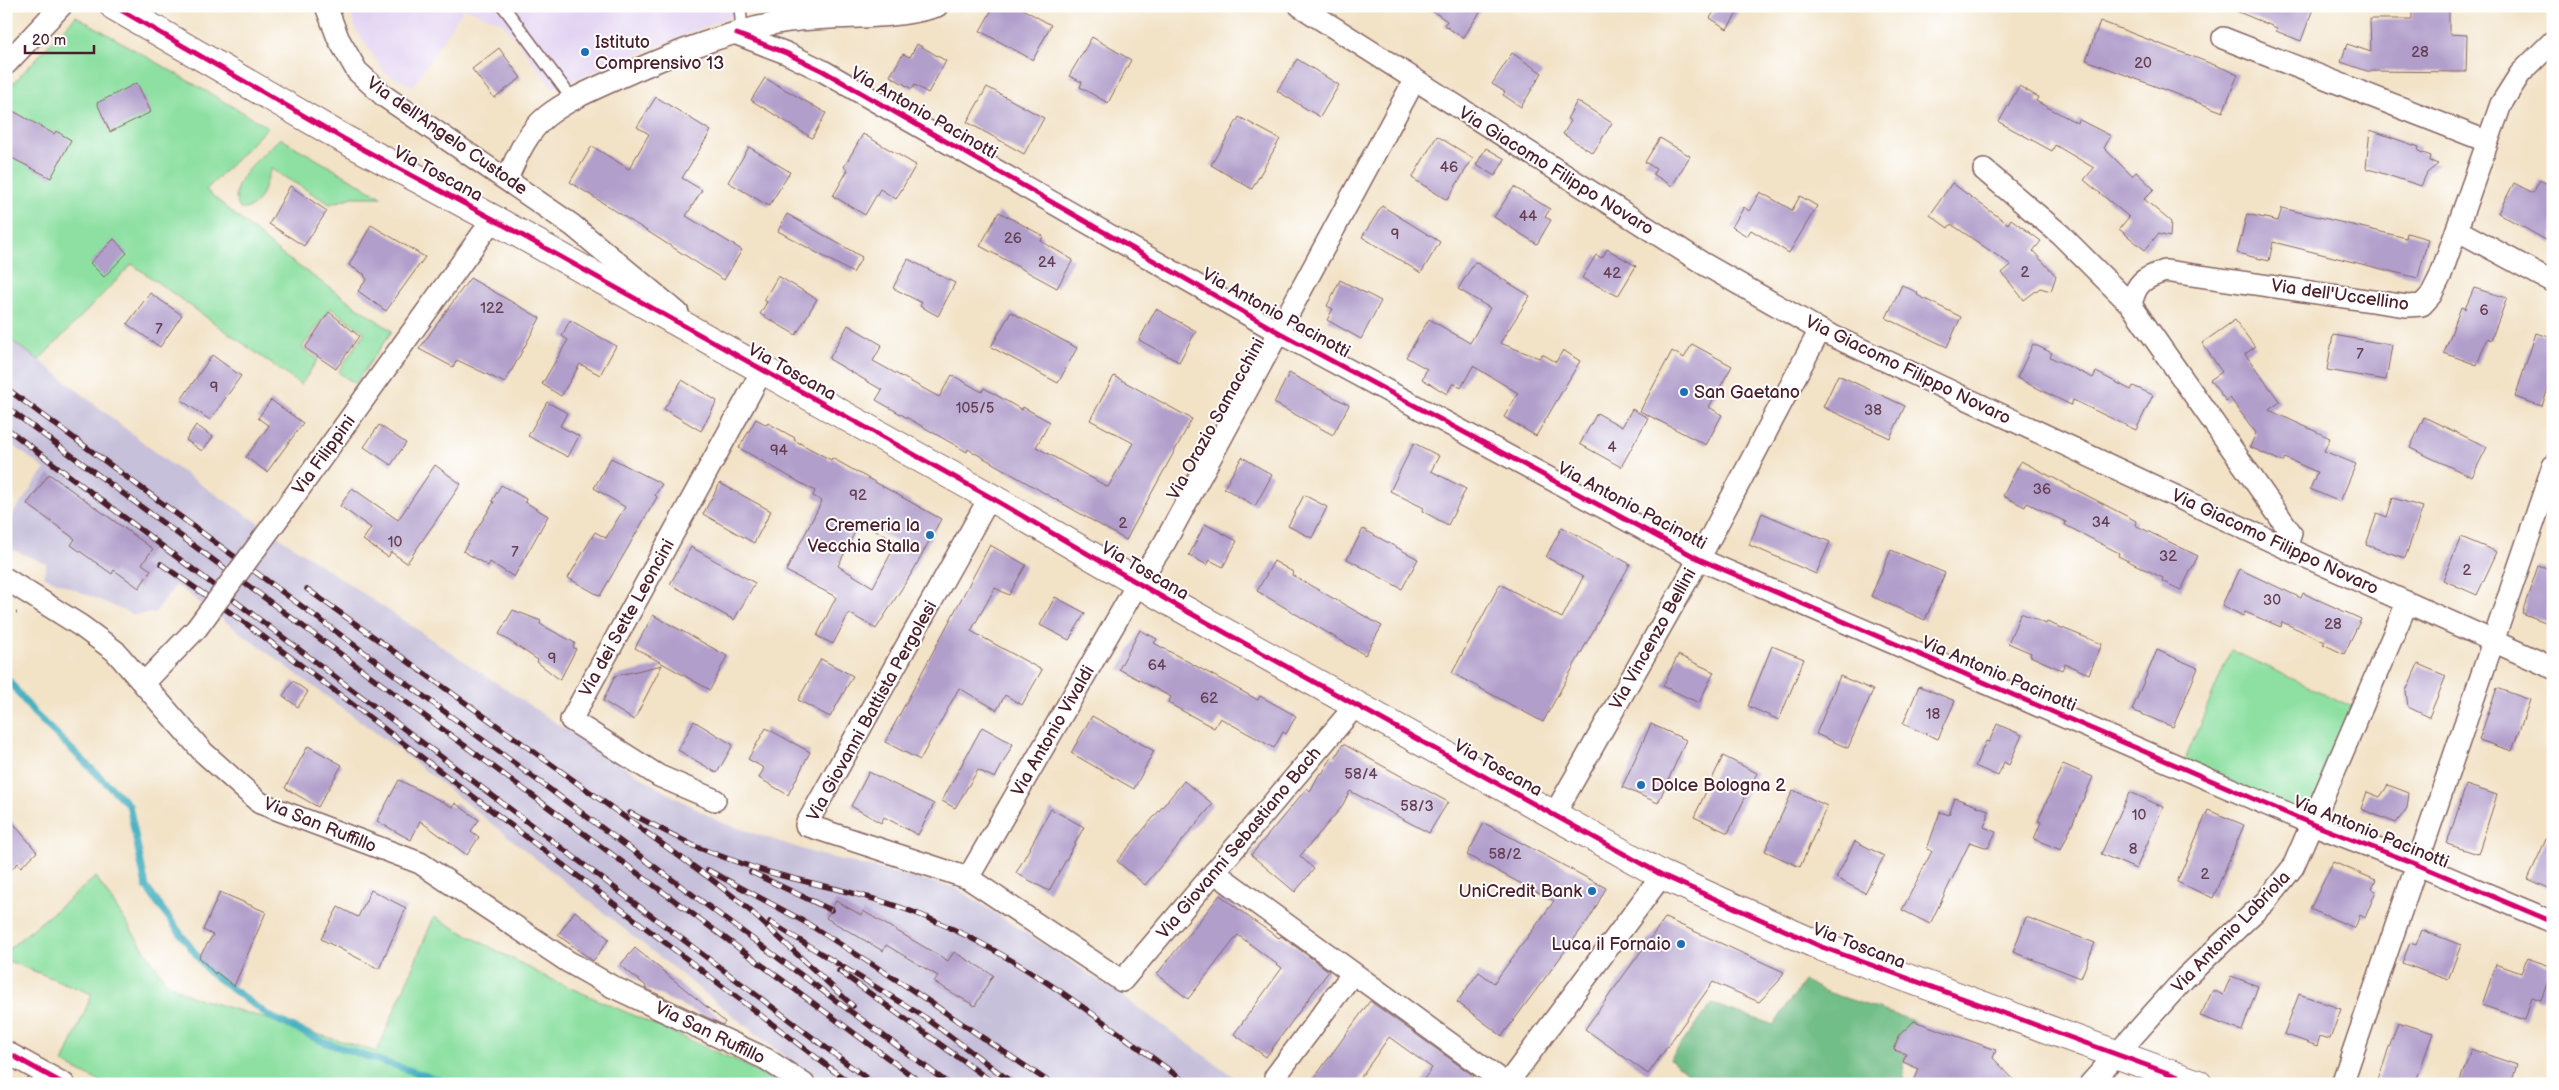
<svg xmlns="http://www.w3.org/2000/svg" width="2559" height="1090" font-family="'Balsamiq Sans',sans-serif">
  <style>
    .built { fill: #e3d3f2 }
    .industrial { fill: #c6c0da }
    .green { fill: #8de0a2; stroke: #6c8066 }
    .forest { fill: #72be88; stroke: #5e6e5a }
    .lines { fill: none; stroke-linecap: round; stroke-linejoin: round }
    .stream { stroke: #40adbe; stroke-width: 7 }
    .building { fill: #b19ecb; fill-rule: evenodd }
    .service-casing { stroke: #856361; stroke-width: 14 }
    .minor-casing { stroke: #856361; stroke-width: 24 }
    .primary-casing { stroke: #856361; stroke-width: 30 }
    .path { stroke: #856361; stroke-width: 3; stroke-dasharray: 1 4; stroke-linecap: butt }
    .service { stroke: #fff; stroke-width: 11 }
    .minor { stroke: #fff; stroke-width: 21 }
    .primary { stroke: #fff; stroke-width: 28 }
    .rail-casing { stroke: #4a1f2b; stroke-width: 5.5 }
    .rail { stroke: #fff; stroke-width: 4; stroke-dasharray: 11; stroke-linecap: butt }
    .minor-bridge-casing { stroke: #856361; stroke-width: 24; stroke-linecap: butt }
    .minor-bridge { stroke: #fff; stroke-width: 21 }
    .cycleway-casing { stroke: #fff; stroke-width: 8 }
    .cycleway { stroke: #d6006c; stroke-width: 5 }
    .poi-dot { fill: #1f6fb2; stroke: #fff; stroke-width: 2 }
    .labels { text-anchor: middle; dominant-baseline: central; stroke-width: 4; stroke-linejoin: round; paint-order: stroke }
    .number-label { font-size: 15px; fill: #643f53 }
    .poi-label { font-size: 18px; fill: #4a1f2b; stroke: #fff; text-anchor: start }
    .street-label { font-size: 18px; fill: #4a1f2b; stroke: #fff }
  </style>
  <rect width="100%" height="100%" fill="#fff"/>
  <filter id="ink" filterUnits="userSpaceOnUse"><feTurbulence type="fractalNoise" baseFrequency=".02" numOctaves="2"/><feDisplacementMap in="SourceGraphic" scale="10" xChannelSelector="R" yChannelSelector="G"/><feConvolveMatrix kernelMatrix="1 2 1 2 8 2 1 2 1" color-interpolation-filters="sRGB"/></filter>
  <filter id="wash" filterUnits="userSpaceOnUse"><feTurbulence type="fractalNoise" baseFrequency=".0096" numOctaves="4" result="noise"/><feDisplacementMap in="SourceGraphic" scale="20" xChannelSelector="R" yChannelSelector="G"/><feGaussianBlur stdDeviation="1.12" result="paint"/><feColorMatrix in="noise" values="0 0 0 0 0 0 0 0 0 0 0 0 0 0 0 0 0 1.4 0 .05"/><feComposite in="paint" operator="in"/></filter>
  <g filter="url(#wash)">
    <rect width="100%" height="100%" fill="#f2e2c6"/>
    <path class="built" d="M349,6H757L553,88L503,23L464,8L413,86L385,73L356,30Z"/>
    <path class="industrial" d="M6,337L39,360L169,463L568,731L660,789L720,822L817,854L956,888L1111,988L1244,1084H819L403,753L176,585L155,613L134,615L43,576L47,564L6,547V523L45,469L6,440Z"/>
    <path class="green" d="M76,16L268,127L206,190L281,254L392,331L355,384L338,372L365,332L330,308L302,348L318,359L301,385L132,264L39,360L6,337V91Z
      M280,138L290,144L382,197H353L330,204L271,169C264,185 261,211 240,209C223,183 263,156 280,138Z
      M2231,650L2361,711L2312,824L2182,767Z
      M96,877L166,982L190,996L377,1052L434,917L548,978L735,1060L780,1084H105L63,1063L92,994L6,960V951Z"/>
    <path class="forest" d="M1804,981L1824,991L1914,1021L1899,1035L1894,1050L1906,1054L1903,1062L1904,1084H1678L1687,1073L1670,1059L1712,1004L1774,1025Z"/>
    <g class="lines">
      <path class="stream" d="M6,677L34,713L129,805L146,887L209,972L269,1016L326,1043L451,1084"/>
    </g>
    <g id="blocks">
      <path class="building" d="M994,6H1017L1051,25L1033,60L980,31Z
        M1425,6H1484L1463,38L1444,25L1447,21Z
        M1718,6H1728L1738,12L1727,29L1710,18Z
        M2224,6H2314L2301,41L2276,31L2277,28Z
        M2412,6H2449V34L2467,35L2466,72L2367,71L2341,62L2347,44L2371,52L2370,19H2412Z
        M2100,21L2238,74L2223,112L2086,60Z
        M1092,37L1131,60L1108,103L1080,87L1082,82L1069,76Z
        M917,44L946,61L928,93L915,85L912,89L890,76L903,54L910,57Z
        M499,48L521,78L494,98L472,69Z
        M1512,53L1542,73L1521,107L1503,95L1505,92L1492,84Z
        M1297,59L1339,85L1320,117L1277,91Z
        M765,78L826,113L812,138L751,100Z
        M137,83L151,112L110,132L97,103Z
        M2019,86L2038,97L2036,101L2077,123L2078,119L2111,136L2104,148L2132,176L2136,172L2154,189L2144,199L2171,222L2170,237L2158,234L2145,250L2119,229L2129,217L2084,180L2094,168L2055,145L2052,151L1999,122Z
        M987,87L1044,118L1024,154L967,122Z
        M656,97L711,131L682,178L702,190L686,216L742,250L724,280L570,182L592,146L629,169L649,134L637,127Z
        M1577,101L1612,123L1593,153L1563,134L1571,121L1567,119Z
        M6,107L54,134L56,131L71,140L51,178L6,155Z
        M1239,117L1280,139L1252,189L1211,165Z
        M2370,130L2419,147L2418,151L2431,156L2430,161L2438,164L2427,173L2421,186L2366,168Z
        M863,134L916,165L896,199L880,189L865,215L833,196L848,170L844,167Z
        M1437,136L1473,158L1447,200L1412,178Z
        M1660,138L1690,156L1672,186L1653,174L1656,169L1645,162Z
        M749,147L790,172L769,206L728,182Z
        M1486,148L1505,159L1495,176L1476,165Z
        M2540,180L2553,187V244L2498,213L2514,183L2533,193Z
        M1952,183L2008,224L2011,219L2041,241L2033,251L2056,276L2051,291L2040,288L2024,300L2002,273L2011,265L1951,224L1948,228L1930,215Z
        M290,186L327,211L304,246L269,224Z
        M1514,187L1550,209L1545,217L1551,220L1537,244L1494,217Z
        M1760,192L1792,210L1800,196L1817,206L1789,253L1751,230L1747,236L1732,227L1744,207L1749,211Z
        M1382,206L1440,242L1421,273L1362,237Z
        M2282,208L2406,238L2407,233L2428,239L2418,278L2273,242L2269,261L2237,253L2247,214L2278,221Z
        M999,212L1043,236L1041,241L1073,260L1057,288L980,246Z
        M787,214L862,257L853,273L778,231Z
        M371,225L425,257L386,311L358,291L367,279L364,276L365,275L349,265Z
        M114,239L127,253L104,277L90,263Z
        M1607,249L1636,266L1618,296L1582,278L1596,255L1602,258Z
        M908,259L955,283L938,316L920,306L922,303L893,288Z
        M1475,262L1530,296L1500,343L1539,358L1542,354L1556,362L1563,350L1580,361L1536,436L1504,417L1518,393L1473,366L1461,388L1453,383L1447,394L1422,379L1427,369L1406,357L1429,319L1470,343L1490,308L1458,289Z
        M778,276L817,299L796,335L760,314L767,302L764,300Z
        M470,278L540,318L505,383L457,360L453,367L419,349Z
        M1340,280L1381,301L1361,339L1327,320L1333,309L1327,306Z
        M1902,285L1918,293L1917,295L1961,317L1947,347L1886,318Z
        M2474,288L2507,298L2491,340L2487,338L2477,365L2444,353L2461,307L2465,309Z
        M150,293L182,315L160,347L127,324Z
        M1156,309L1196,331L1179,362L1139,340Z
        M329,312L359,336L336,369L305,348Z
        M1011,312L1077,348L1058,383L991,347Z
        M570,320L616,346L600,375L580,364L561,396L542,384L568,340L562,336Z
        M2235,320L2255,347L2245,354L2280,402L2269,410L2330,438L2324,451L2356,464L2340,502L2310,489L2317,472L2285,458L2283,462L2250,447L2256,433L2230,398L2226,401L2210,380L2222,372L2202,343Z
        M848,325L882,345L873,361L939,397L952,375L982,392L984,388L1022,410L1023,407L1050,422L1036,447L1108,487L1133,443L1090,420L1114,376L1192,419L1126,540L968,449L967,452L876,400L882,390L829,359Z
        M2536,333L2553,338V374L2542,406L2515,397Z
        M2333,335L2392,345L2386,380L2327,370Z
        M1692,344L1732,366L1709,407L1722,415L1706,445L1640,411L1672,351L1684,358Z
        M2033,344L2052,353L2050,357L2093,378L2096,372L2131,390L2133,386L2153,395L2136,430L2073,400L2071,405L2017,378Z
        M212,355L241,376L210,420L181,400Z
        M1289,373L1349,405L1333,435L1274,403Z
        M1838,375L1905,406L1890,438L1823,407Z
        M682,380L717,401L701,431L664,409Z
        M271,400L303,423L267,472L246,457L269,426L258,418Z
        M547,402L567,413L560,426L579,436L568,457L528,436Z
        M1632,409L1648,418L1621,467L1580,444L1597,413L1622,427Z
        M2424,417L2487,447L2472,477L2410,448Z
        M756,419L767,425L768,423L795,438L794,440L831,460L832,458L941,519L913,571L876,629L849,613L833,644L817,636L836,597L786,571L822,501L813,496L815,491L739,448ZM860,522L897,542L873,587L838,566Z
        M196,425L213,437L202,451L186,440Z
        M379,425L406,443L391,465L364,447Z
        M1414,443L1439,456L1431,471L1466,489L1448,525L1422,511L1424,508L1390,491Z
        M1242,457L1272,475L1255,506L1224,488Z
        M611,458L662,484L655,495L657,497L600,596L568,578L595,532L606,538L625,507L594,488Z
        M2021,461L2136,521L2135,525L2198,556L2181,590L2162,581L2163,578L2118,556L2119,553L2065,525L2066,522L2027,503L2025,507L2003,496Z
        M435,465L461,484L407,563L391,552L388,557L363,540L371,528L340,506L352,488L398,520Z
        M49,474L153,549L142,564L151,570L139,588L114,570L112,574L71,545L75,539L27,504Z
        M720,483L771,511L754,543L703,514Z
        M501,485L526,499L525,502L548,516L514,577L490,562L488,566L463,551L494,502L492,501Z
        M1304,495L1327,507L1312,538L1288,526Z
        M2393,498L2423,507L2405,558L2366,545L2377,513L2387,517Z
        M1762,513L1830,542L1816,574L1749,545Z
        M1205,524L1237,541L1223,567L1210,560L1207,565L1189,555Z
        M1562,527L1630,564L1543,722L1452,673L1500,584L1562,618L1583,577L1546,557Z
        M1363,529L1418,559L1402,589L1347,559Z
        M2461,537L2497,552L2477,595L2443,580Z
        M990,545L1026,565L1009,595L995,588L971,631L1042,670L1022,705L1005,695L997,710L959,688L920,760L885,742Z
        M691,547L755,583L734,620L670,584Z
        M1891,550L1945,573L1925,620L1871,596Z
        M1274,561L1293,572L1292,575L1382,626L1365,655L1257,591Z
        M2538,566L2553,571V625L2522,613Z
        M2239,569L2301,598L2303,593L2361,619L2344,654L2323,644L2325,642L2282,622L2281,627L2245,612L2243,616L2222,605Z
        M1055,597L1085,613L1069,640L1040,625Z
        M513,610L541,621L540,624L575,643L573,647L576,649L560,680L537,662L538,660L499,634Z
        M2021,613L2046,624L2047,622L2102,644L2089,674L2065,664L2062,670L2030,656L2031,653L2008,643Z
        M653,615L727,656L710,690L635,648Z
        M1140,630L1157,639L1154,643L1258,700L1260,696L1296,716L1286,734L1283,732L1274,748L1220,718L1214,728L1168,703L1171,697L1119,669Z
        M1772,646L1804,659L1779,720L1748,706Z
        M2157,650L2198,668L2173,727L2132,710Z
        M1678,655L1714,672L1699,703L1663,686Z
        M821,659L853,676L830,717L798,700Z
        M2418,664L2446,676L2429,717L2408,707L2406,691Z
        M662,665L634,720L603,701L615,676Z
        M1840,676L1873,690L1848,748L1816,734Z
        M293,681L308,692L298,707L283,696Z
        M1919,686L1955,701L1938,739L1903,724Z
        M2497,688L2530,700L2512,751L2479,740Z
        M1092,716L1154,751L1134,789L1071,753Z
        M694,721L733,745L717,773L678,750Z
        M1651,724L1686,740L1658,803L1622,787Z
        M1997,724L2022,735L2009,765L2004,762L1998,776L1975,766L1986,741L1989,742Z
        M982,727L1013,744L995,778L978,770L955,808L942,801Z
        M766,728L810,752L788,795L759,778L764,768L748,759Z
        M1343,744L1448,802L1429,833L1350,791L1341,808L1300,856L1314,869L1295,892L1251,855L1307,788L1310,791L1320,773L1322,774L1332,757L1335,758Z
        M308,746L342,765L318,807L285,788Z
        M1723,756L1757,773L1728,833L1694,817Z
        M2063,764L2093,777L2061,850L2034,839L2041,822L2038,821Z
        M869,772L934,804L918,835L884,817L881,823L851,806Z
        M399,780L453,807L455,803L479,820L471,831L479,837L467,855L420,821L411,840L377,821Z
        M1184,781L1213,804L1145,885L1117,861Z
        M2388,785L2409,793L2407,808L2396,823L2361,809L2367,792L2380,797Z
        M2466,785L2497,795L2478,854L2447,844Z
        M1793,790L1827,806L1800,867L1765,851Z
        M2130,792L2163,807L2136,869L2101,854Z
        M1955,798L1988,810V817L1984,827L1996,832L1988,848L1970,842L1930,924L1902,910L1932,851L1927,849L1940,812L1949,815Z
        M1051,809L1084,827L1049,891L1016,873Z
        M2208,810L2244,825L2213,898L2177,882Z
        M6,814L37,852L21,867L18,863L6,874Z
        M1484,823L1606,888L1591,916L1502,1036L1457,1002L1479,972L1494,983L1554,901L1467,855Z
        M2553,824V890L2528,879Z
        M1855,841L1884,856L1865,893L1836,878Z
        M2333,862L2376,880L2372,889L2376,891L2365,918L2360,915L2355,928L2310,909Z
        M371,890L406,908L379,969L321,939L338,907L358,917Z
        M220,892L266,912L234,986L216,972L215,974L199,957L213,935L203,930Z
        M1220,895L1251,919L1279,938L1281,936L1329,971L1266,1057L1234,1034L1282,968L1238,935L1188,999L1157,974Z
        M836,901L861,915L863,911L948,961L954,952L993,975L975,1006L934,982L938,976L886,945L883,951L826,918Z
        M575,911L609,939L593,961L558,935Z
        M2026,917L2095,943L2081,978L2013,952Z
        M1665,918L1784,972L1779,981L1759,1002L1713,982L1648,1074L1585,1029Z
        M2422,930L2461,945L2448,980L2402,963L2410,943L2416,945Z
        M635,948L725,1022L723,1025L645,988L646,986L620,965Z
        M2527,958L2553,967L2541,1000L2532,997L2525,1020L2482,1005L2496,964L2521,973Z
        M2231,976L2258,986L2242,1031L2200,1016L2213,990L2223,995Z
        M2299,994L2341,1009L2330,1039L2320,1036L2317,1046L2284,1034Z
        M1370,1001L1474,1076L1468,1084H1420L1432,1068L1389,1037L1356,1084H1310Z
        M1914,1021L1996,1050L1993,1058L2018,1084H1913L1919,1069L1903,1062L1906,1054L1894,1050L1899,1035Z
        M2398,1022L2433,1033L2415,1084H2388L2378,1080Z
        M2471,1049L2517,1065L2511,1084H2459Z"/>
    </g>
  </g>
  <g filter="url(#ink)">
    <use href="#blocks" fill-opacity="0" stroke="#856361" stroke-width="1"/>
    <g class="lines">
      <g class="service-casing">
        <path id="service" d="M503,6L573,100
          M740,6L742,33"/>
      </g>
      <g class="minor-casing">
        <path id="minor" d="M326,6L338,38L357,71L384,96L572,225L678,313
          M1300,6L1704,264L1820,330L2286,548L2553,668
          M737,34L786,53L823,71L1280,333L1699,559L2312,824L2416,864L2553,922
          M2223,38L2486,141
          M6,64L61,6
          M1984,170L2061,235L2131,305
          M507,179C517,156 527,132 547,116C565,102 587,92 607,83C662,58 723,32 783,22C834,14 887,22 937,6
          M2457,230L2553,282
          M990,497L806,825L968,878L1122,981L1356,705
          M282,513L493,219
          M2286,548L2291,533L2131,305C2136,282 2144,278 2165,271L2407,306L2422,305L2431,295L2440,277L2501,104L2520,74L2553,41
          M6,579L81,626L115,651L203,752L260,803L420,863L567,961L613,987L766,1059L804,1084
          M144,683L197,628
          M715,800L659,776L571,720L762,371
          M1554,815L1699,559L1820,330
          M1214,872L1506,1084
          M968,878L1138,583L1165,542L1414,81
          M6,1052L64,1084
          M1275,1077L1353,973
          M1507,1084L1662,875
          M2090,1084L2185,978L2266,901L2293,867L2407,603
          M2342,1084L2553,466"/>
      </g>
      <g class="primary-casing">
        <path id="primary" d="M114,6L344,139L493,219L990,497L1181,608L1662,875L1822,947L2198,1084"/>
      </g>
      <path class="path" d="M6,613H17"/>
      <use href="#service" class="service"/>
      <use href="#minor" class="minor"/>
      <use href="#primary" class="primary"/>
      <g class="rail-casing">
        <path id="rail" d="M6,388L949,1084
          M6,407L923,1084
          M6,428L874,1084
          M161,564L248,625L851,1084
          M307,589L711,879L745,906L853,1006
          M630,813L692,845
          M686,843C713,853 740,864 768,872C816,885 866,894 913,912C1015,951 1101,1020 1188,1084
          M708,870L805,922L897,980L1052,1084
          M751,872L831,910
          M770,922L926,1018L1014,1084
          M839,971L995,1084"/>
      </g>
      <use href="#rail" class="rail"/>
      <g class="minor-bridge-casing">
        <path id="minor-bridge" d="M197,628L282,513"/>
      </g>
      <use href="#minor-bridge" class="minor-bridge"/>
      <g class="cycleway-casing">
        <path id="cycleway" d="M114,6L344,139L493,219L990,497L1181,608L1662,875L1822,947L2198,1084
          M737,34L786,53L823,71L1280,333L1699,559L2312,824L2416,864L2553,922
          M6,1052L64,1084"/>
      </g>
      <use href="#cycleway" class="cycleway"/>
    </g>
  </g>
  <g class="poi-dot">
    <circle cx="585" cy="52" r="5"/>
    <circle cx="1684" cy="392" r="5"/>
    <circle cx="930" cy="535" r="5"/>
    <circle cx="1641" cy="785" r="5"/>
    <circle cx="1592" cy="891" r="5"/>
    <circle cx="1681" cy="944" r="5"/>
  </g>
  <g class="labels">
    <g class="number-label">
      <text x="2420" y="52">28</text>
      <text x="2143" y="63">20</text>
      <text x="1449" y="167">46</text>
      <text x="1528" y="216">44</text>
      <text x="1395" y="234">9</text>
      <text x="1013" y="238">26</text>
      <text x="1047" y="262">24</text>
      <text x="2025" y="272">2</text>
      <text x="1612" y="273">42</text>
      <text x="492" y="308">122</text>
      <text x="2484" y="310">6</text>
      <text x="159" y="329">7</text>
      <text x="2360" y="354">7</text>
      <text x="214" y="387">9</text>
      <text x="975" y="408">105/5</text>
      <text x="1873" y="410">38</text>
      <text x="1612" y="447">4</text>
      <text x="779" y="450">94</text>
      <text x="2042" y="489">36</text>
      <text x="858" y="495">92</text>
      <text x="2101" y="522">34</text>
      <text x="1123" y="523">2</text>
      <text x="395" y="542">10</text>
      <text x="515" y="552">7</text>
      <text x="2168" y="556">32</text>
      <text x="2467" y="570">2</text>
      <text x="2272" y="600">30</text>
      <text x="2333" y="624">28</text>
      <text x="552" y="658">9</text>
      <text x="1157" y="665">64</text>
      <text x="1209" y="698">62</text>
      <text x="1933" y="714">18</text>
      <text x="1361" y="774">58/4</text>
      <text x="1417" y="806">58/3</text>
      <text x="2139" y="815">10</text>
      <text x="2133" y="849">8</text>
      <text x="1505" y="854">58/2</text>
      <text x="2205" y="874">2</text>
    </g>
    <g class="poi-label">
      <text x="595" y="42">Istituto<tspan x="595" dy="21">Comprensivo 13</tspan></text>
      <text x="1694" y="392">San Gaetano</text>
      <text x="920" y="525" text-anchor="end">Cremeria la<tspan x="920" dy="21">Vecchia Stalla</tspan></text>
      <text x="1651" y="785">Dolce Bologna 2</text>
      <text x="1582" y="891" text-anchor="end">UniCredit Bank</text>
      <text x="1671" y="944" text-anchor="end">Luca il Fornaio</text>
    </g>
    <g class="street-label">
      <text transform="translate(924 113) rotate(30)">Via Antonio Pacinotti</text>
      <text transform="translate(447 136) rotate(35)">Via dell'Angelo Custode</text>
      <text transform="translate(1556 171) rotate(32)">Via Giacomo Filippo Novaro</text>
      <text transform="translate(438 174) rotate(28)">Via Toscana</text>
      <text transform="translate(2340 295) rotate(8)">Via dell'Uccellino</text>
      <text transform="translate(1276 313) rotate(29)">Via Antonio Pacinotti</text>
      <text transform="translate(1908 370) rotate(26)">Via Giacomo Filippo Novaro</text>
      <text transform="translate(792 372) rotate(29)">Via Toscana</text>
      <text transform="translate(1216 419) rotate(-61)">Via Orazio Samacchini</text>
      <text transform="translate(324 455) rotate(-54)">Via Filippini</text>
      <text transform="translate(1632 506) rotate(28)">Via Antonio Pacinotti</text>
      <text transform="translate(2275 542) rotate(25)">Via Giacomo Filippo Novaro</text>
      <text transform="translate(1145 571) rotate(30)">Via Toscana</text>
      <text transform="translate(627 618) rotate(-61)">Via dei Sette Leoncini</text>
      <text transform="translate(1653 639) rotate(-61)">Via Vincenzo Bellini</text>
      <text transform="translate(1999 674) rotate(23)">Via Antonio Pacinotti</text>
      <text transform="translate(872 711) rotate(-61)">Via Giovanni Battista Pergolesi</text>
      <text transform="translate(1053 731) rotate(-60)">Via Antonio Vivaldi</text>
      <text transform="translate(1498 768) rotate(29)">Via Toscana</text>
      <text transform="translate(320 825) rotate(22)">Via San Ruffillo</text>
      <text transform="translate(2371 832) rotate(22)">Via Antonio Pacinotti</text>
      <text transform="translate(1239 843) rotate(-50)">Via Giovanni Sebastiano Bach</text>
      <text transform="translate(2231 932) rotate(-46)">Via Antonio Labriola</text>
      <text transform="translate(1859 946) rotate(21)">Via Toscana</text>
      <text transform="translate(710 1033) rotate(26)">Via San Ruffillo</text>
    </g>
  </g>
  <rect width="2559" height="1090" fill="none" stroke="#fff" stroke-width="25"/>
  <path d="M25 45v8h69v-8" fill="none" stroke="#4a1f2b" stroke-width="2.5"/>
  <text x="32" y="45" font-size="15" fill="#4a1f2b" stroke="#ffffff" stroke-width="4" paint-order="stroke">20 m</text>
</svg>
